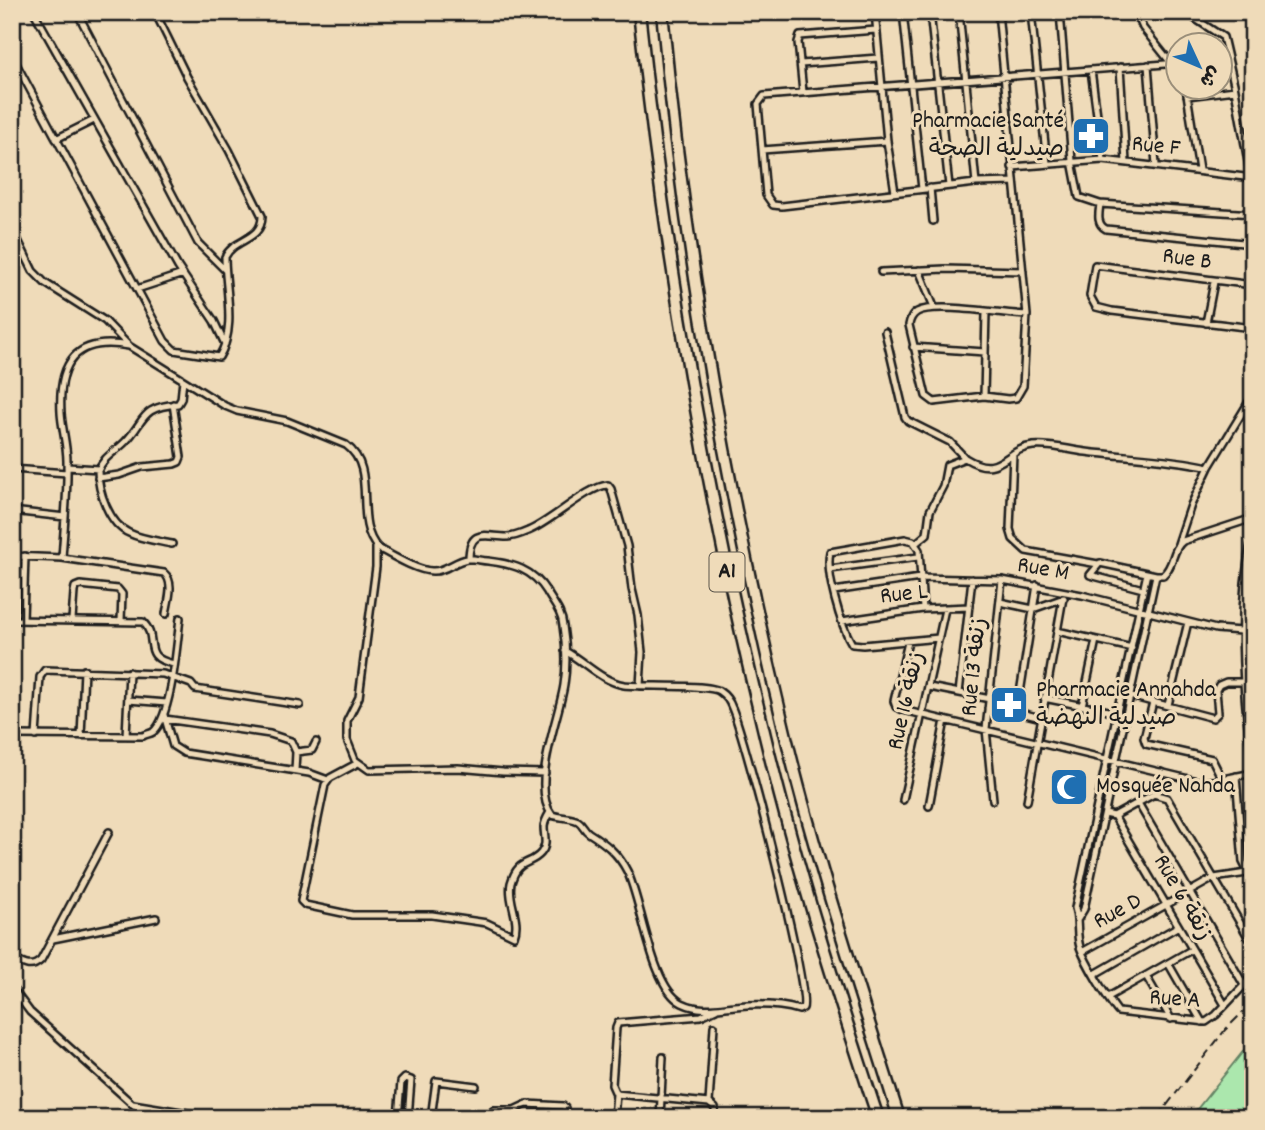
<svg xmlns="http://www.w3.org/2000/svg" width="1265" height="1130" font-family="Dekko,'Playpen Sans Arabic',sans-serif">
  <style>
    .green { fill: #abe7ad; stroke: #648264; stroke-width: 2 }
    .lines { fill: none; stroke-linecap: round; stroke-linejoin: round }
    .minor-casing { stroke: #1c1c1c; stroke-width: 10 }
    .motorway-casing { stroke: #1c1c1c; stroke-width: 15 }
    .minor { stroke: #efdbb9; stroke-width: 5 }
    .motorway { stroke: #efdbb9; stroke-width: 10 }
    .rail { stroke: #1c1c1c; stroke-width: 2; stroke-dasharray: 10 5; stroke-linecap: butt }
    .labels { text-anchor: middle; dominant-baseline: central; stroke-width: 6; stroke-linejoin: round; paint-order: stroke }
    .shield { fill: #efdbb9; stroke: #5b554b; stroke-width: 2 }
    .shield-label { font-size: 23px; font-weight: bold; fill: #1c1c1c }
    .poi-label { font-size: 24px; fill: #1c1c1c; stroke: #efdbb9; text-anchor: start }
    .street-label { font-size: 24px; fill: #1c1c1c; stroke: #efdbb9 }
  </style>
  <rect width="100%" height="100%" fill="#efdbb9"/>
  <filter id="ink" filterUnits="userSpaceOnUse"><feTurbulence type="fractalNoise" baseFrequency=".0143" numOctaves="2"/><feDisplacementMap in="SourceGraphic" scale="14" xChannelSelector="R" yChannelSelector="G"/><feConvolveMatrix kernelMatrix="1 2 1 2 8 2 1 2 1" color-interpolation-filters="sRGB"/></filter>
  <g filter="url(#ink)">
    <path class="green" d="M1253,1039V1118H1190Z"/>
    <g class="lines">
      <g class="minor-casing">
        <path id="minor" d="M34,12L178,267L214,321L225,344
          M77,12L198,243L225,270
          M875,12L887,141L895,192
          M903,12L922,189
          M930,12L949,186
          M959,12L976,183
          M998,12L1027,315L1023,386L1016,398L1008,399L984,396L934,402L926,396L909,325C910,319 912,315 917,312C935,302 1004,314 1027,315
          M1031,12L1047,163
          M1060,12L1072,161L1079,197L1100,204L1253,214
          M1136,12L1143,28L1171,63
          M1185,12L1223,37L1234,84L1253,189
          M12,56L165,341L174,350L219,357C237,328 225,289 225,257C234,238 262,241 262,216L229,150L187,77L155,12
          M801,64L878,58
          M1148,65L1156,165
          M1120,67L1126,162
          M1091,70L1103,160
          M1186,88L1199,170
          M803,92L798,42L800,36L876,30
          M1187,96L1235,90
          M56,139L94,120
          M762,150L887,141
          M1012,167L1103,160L1253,178
          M1014,182L976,183L782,206L773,205L766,195L758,104L764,96L1178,63
          M930,188L933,221
          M1100,204C1099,213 1096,224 1106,229L1253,244
          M12,228L33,271L45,283L105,321L129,346
          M919,270L934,307
          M881,272L945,269L1023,271
          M1253,285L1095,265L1090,296L1096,307L1112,311L1253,328
          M137,289L183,274
          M1206,323L1214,282
          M885,332L905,417L908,421L950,442L965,458
          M913,347L985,352
          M984,396L986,312
          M1013,454L1010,529L1013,539L1026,551L1098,564
          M67,467L99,469
          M12,469L67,473
          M98,478L119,475L142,467L174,464L179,462L181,457L173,404
          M12,511L65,517
          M1253,532C1236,610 1242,688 1253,766
          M916,543L927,534L930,511L943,486L947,465L965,458C1001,480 1004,449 1033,446C1050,444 1069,450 1086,452C1127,457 1169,458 1209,467L1253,395
          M172,544C158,541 141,539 129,533C109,524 98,491 98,471C104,456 114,453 125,442C146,421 139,407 178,404L181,399L183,380
          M1178,544L1191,505L1209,467
          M376,546V567L359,697L347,721V740L355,760L369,770L458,768L503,772L545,773
          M12,556L62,558L164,573C175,582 168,601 166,614
          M62,558C64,526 68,493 67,461C67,445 62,429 61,413C58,362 76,336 129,346L225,406L237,411L287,421L346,445C379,469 352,520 378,548C391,555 417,571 432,571C444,572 455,561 467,559C474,558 481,561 488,561C513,564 533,569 547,592C553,603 562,612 563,626C566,644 567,666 564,685C559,718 530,786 552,815C560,818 571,817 578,821C583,824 584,830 589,833C605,843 618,853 627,871C642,901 651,988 682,1003C701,1012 715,1008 735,1006C756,1004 779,1004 799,1010L803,1008C811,992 745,737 732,708C730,702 725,695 719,691C710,684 642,687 624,685C601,681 585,662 565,651
          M469,559C469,527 487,537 507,537C514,537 521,534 528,531C551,522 588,486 608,485L611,489L627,546L632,589L638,615L642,652L640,686
          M830,569L918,557
          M1147,573L1075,908C1079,921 1076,934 1080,947C1086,964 1107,998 1118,1012L1206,1022L1216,1015L1253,976
          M1143,589L1090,575L1100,563L1156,575H1163C1175,565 1171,550 1183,541L1253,518
          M834,591L920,578L1002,580L1082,595L1216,629L1253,632
          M1000,602L1033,609L1064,598
          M923,609L919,550L913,541L905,539L830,552C825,573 841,626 852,644L863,645L939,638
          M12,620L143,622C160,639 139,657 174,664
          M23,620L25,556
          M72,620L74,592L75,587L80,585L118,589L122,594L121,621
          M842,621L923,609L969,607
          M1057,631L1132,648
          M908,642L894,701L896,707L903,710L1197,781H1213L1253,773
          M929,687L990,699
          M959,693L972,579
          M1130,696L1213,718L1218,713L1216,690L1219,685L1226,682H1243
          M1044,698L1118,713
          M128,700L167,703
          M1153,702L1144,738L1146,744L1212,759L1222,779
          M1168,705L1188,622
          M1082,706L1096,640
          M988,708L1017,712L1041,718
          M1017,712L1037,585
          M164,715L173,746L184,753L309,773L328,780
          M165,719L270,734L291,741L296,752L312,750L316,742
          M12,735L143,736C146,734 150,734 153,732C172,717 177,642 180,618
          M36,736L40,677L45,670L163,674L191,684L195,689L300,705
          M81,736L84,670
          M126,736L129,672
          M358,763L330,778L325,785L301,901L305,905L352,915H432L487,923L514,936C521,919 507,901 511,883C518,858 530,866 541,853C548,844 544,837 544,827C544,822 547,817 550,812
          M295,771L296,752
          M1236,776L1243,862L1253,882
          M1157,794L1161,772
          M903,800L945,609
          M993,800L986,729L1002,580
          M1027,801L1063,598
          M1138,803L1244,985
          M929,806L945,720
          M1105,814L1114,816L1225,1005
          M1114,816L1154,794L1167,798L1253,945
          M1078,919L1084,909L1156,575
          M53,939L156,918
          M1082,952L1214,878L1247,873
          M12,958C23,964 31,970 41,960L109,832
          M1168,963L1202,1022
          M1095,974L1177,927
          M1146,976L1171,1019
          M12,988L30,1012L148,1118
          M1108,997L1191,950
          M616,1094L709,1103L715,1108V1118
          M709,1103L714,1026
          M133,1104L218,1118
          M398,1118L401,1082L405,1078L411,1080L408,1118
          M431,1118L436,1081L476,1086
          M490,1118L493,1110H514L527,1104L563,1106L565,1108V1118
          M614,1118L616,1094L612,1085L616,1028L618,1023L701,1016L716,1009
          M660,1118L663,1057"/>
      </g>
      <g class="motorway-casing">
        <path id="motorway" d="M639,12C665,256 707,497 765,736C796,865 836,991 878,1118
          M662,12C685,258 729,502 787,741C818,868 860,993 899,1118"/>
      </g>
      <use href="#minor" class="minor"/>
      <use href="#motorway" class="motorway"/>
      <path class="rail" d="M1157,1118L1225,1030L1253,1002"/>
    </g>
  </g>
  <defs>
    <g id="pharmacy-square" transform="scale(2.0125)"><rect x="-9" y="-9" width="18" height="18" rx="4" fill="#1f6fb2" stroke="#efdbb9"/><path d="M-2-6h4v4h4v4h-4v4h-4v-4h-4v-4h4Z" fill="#fff"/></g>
    <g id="mosque-square" transform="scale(2.0125)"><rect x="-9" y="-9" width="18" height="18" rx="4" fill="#1f6fb2" stroke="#efdbb9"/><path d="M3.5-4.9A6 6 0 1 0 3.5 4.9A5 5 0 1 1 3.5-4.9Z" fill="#fff"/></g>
  </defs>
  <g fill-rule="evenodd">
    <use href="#pharmacy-square" x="1091" y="136"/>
    <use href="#pharmacy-square" x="1009" y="705"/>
    <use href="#mosque-square" x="1069" y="787"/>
  </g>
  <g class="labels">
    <rect class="shield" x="709.5" y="552.5" width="35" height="39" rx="5"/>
    <g class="shield-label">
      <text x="727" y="572">A1</text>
    </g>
    <g class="poi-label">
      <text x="1064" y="122" text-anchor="end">Pharmacie Santé<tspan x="1064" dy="28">صيدلية الصحة</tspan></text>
      <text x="1036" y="691">Pharmacie Annahda<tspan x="1036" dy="28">صيدلية النهضة</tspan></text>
      <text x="1096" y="787">Mosquée Nahda</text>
    </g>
    <g class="street-label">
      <text transform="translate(1156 147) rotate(6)">Rue F</text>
      <text transform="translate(1187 260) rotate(8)">Rue B</text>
      <text transform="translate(1043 570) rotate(10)">Rue M</text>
      <text transform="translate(904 595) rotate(-6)">Rue L</text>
      <text transform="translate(975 667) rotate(-84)">Rue 13 زنقة</text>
      <text transform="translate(907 701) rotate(-77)">Rue 16 زنقة</text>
      <text transform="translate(1182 898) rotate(60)">Rue 6 زنقة</text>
      <text transform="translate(1118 912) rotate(-29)">Rue D</text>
      <text transform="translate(1175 1000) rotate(4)">Rue A</text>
    </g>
  </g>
  <rect width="1265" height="1130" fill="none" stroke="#efdbb9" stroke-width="42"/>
  <rect x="21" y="21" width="1223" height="1088" fill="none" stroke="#1c1c1c" stroke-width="2.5" filter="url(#ink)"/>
  <g transform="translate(1199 66) rotate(134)"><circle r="33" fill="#efdbb9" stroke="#9b8f7a" stroke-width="2"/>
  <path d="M0-5L12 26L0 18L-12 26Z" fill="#1f6fb2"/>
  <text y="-10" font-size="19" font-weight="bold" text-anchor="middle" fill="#1c1c1c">ش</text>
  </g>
</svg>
